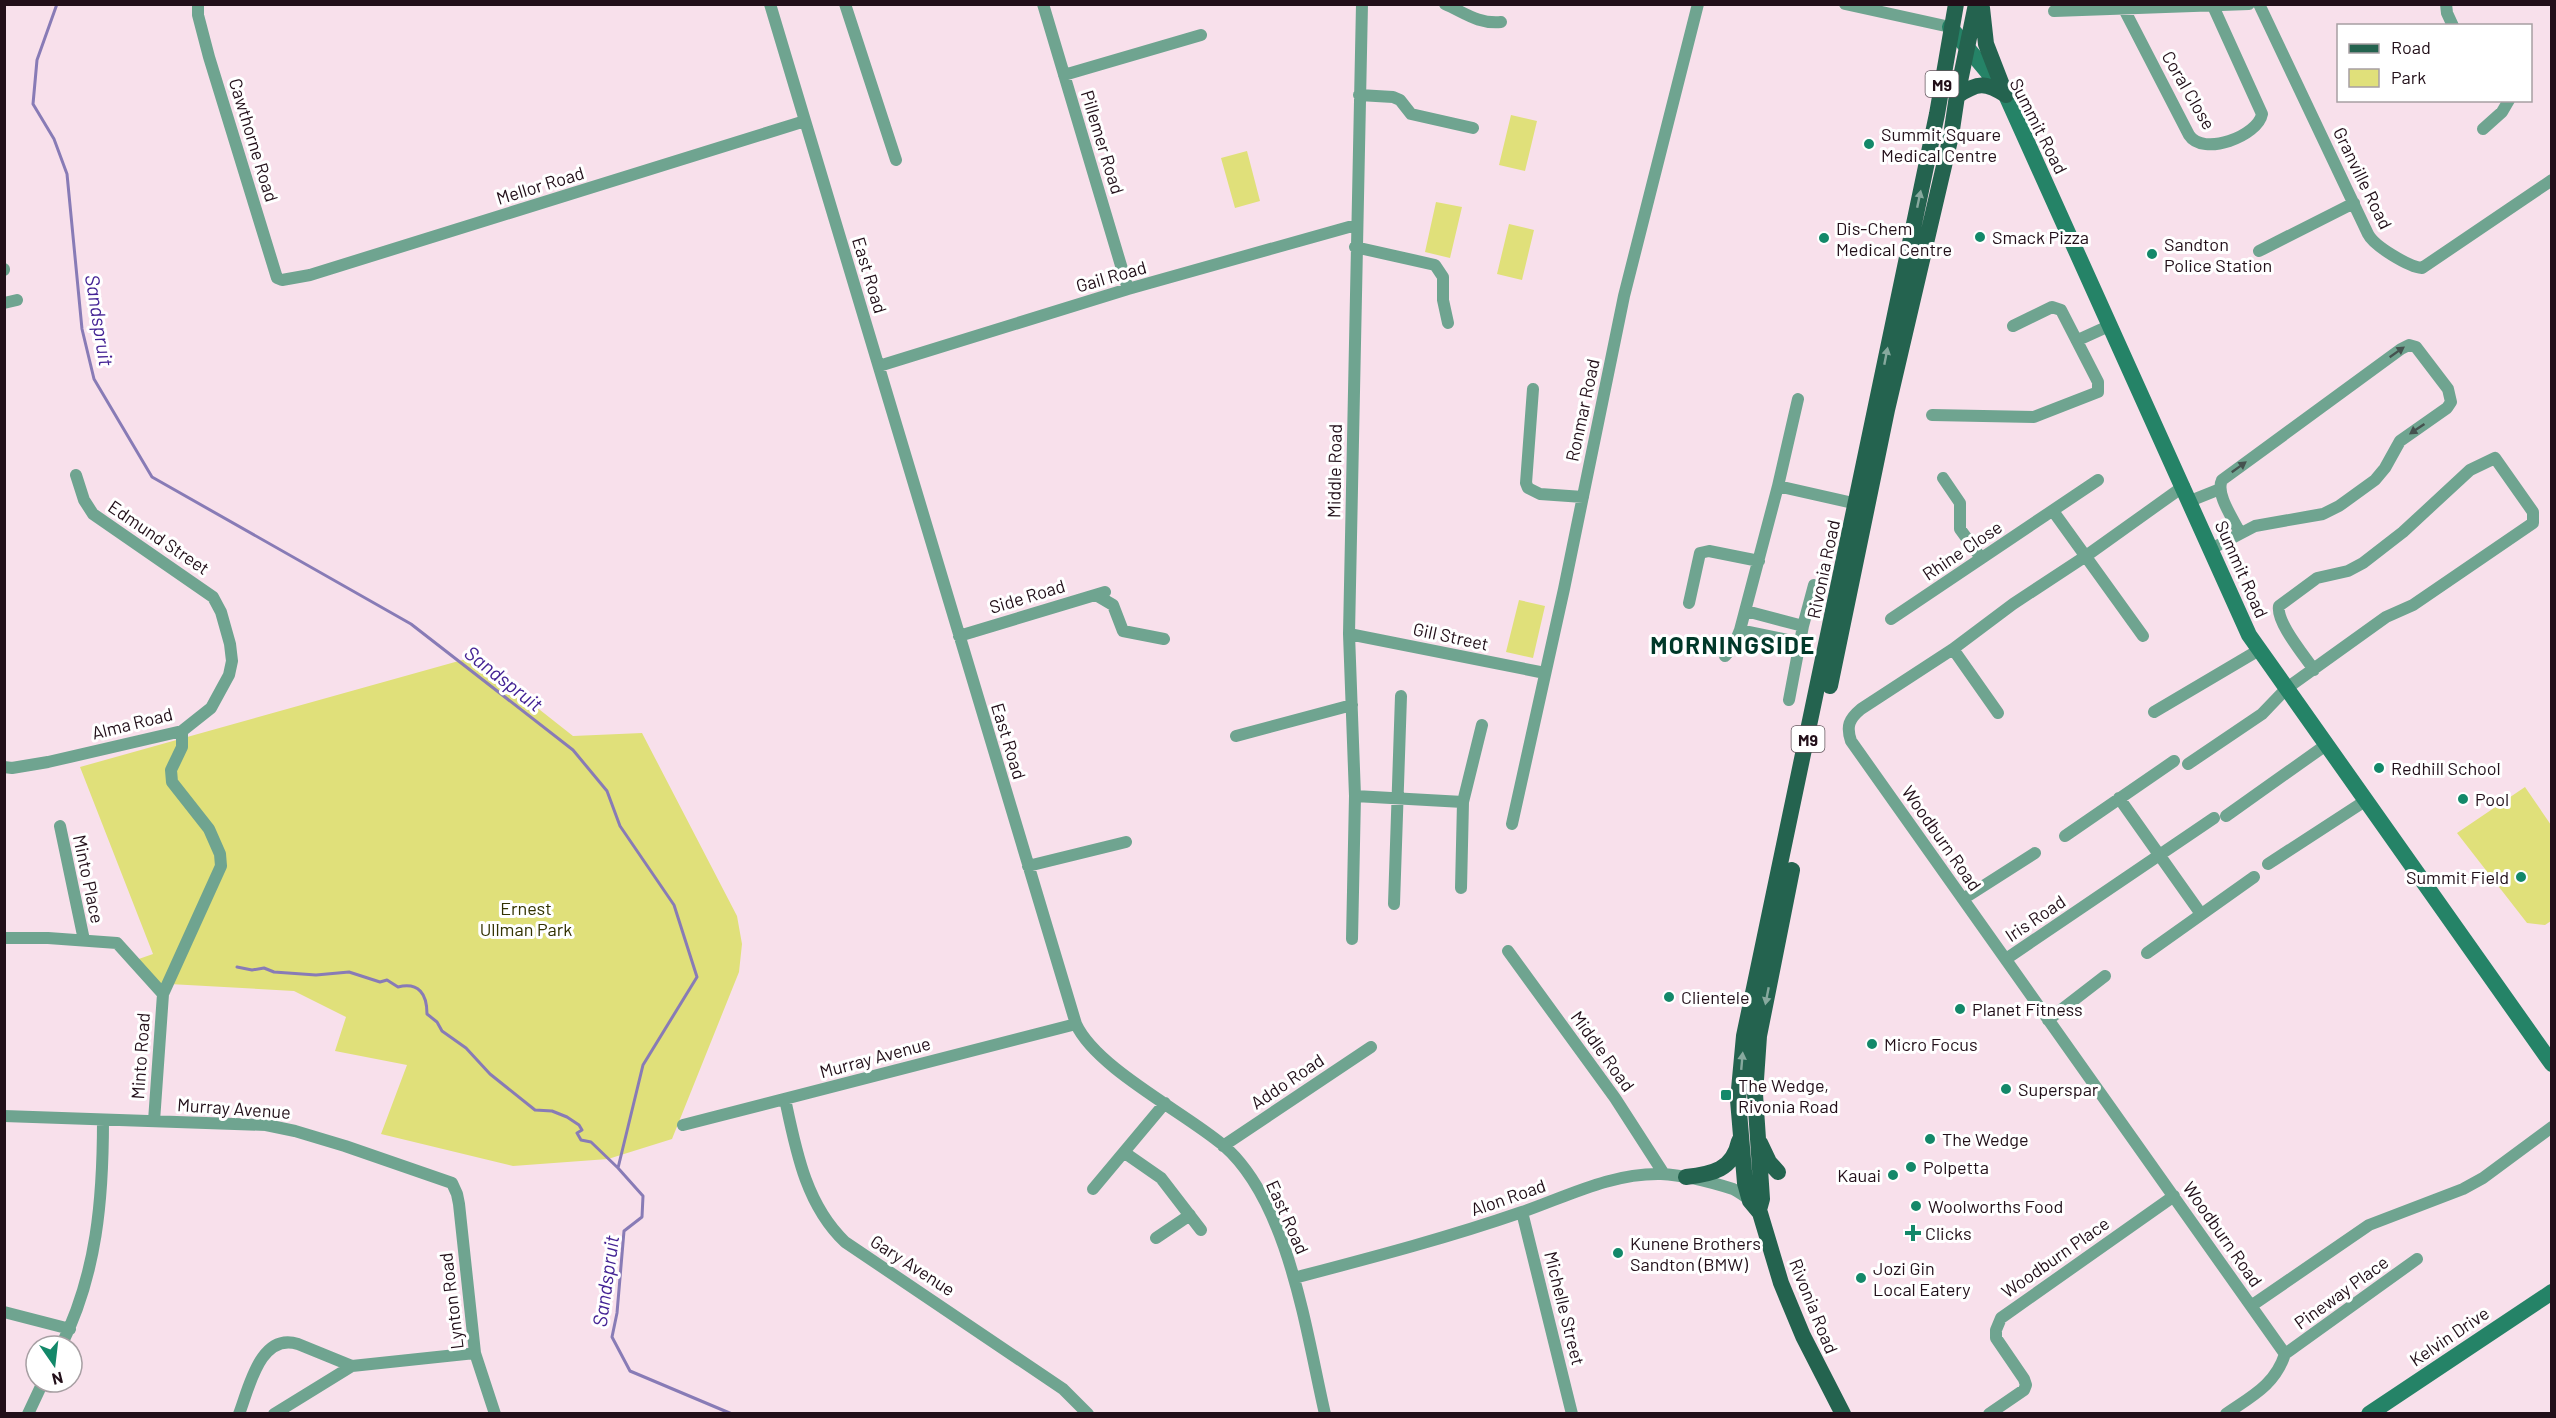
<svg xmlns="http://www.w3.org/2000/svg" width="2556" height="1418" font-family="Barlow,sans-serif">
  <style>
    .green { fill: #e0e07a }
    .lines { fill: none; stroke-linecap: round; stroke-linejoin: round }
    .stream { stroke: #887bb6; stroke-width: 3 }
    .minor { stroke: #6fa490; stroke-width: 12 }
    .secondary { stroke: #258367; stroke-width: 16 }
    .primary { stroke: #24634f; stroke-width: 16 }
    .oneway { fill: #87a99e }
    .oneway2 { fill: #45524f }
    .poi-dot { fill: #138869; stroke: #fff; stroke-width: 2 }
    .labels { text-anchor: middle; dominant-baseline: central; stroke-width: 6; stroke-linejoin: round; paint-order: stroke }
    .shield { fill: #fff; stroke: #64575e; stroke-width: 1.5 }
    .shield-label { font-size: 16px; font-weight: bold; fill: #220f19 }
    .street-label { font-size: 18px; fill: #220f19; stroke: #fff }
    .poi-label { font-size: 18px; fill: #220f19; stroke: #fff; text-anchor: start }
    .park-label { font-size: 18px; fill: #323100; stroke: #fff }
    .water-label { font-size: 20px; font-style: italic; fill: #432294; stroke: #fff }
    .district-label { font-size: 24px; font-weight: bold; letter-spacing: 1.5px; fill: #013829; stroke: #fff }
  </style>
  <rect width="100%" height="100%" fill="#f8e0eb"/>
  <path class="green" d="M1511,115L1537,121L1525,171L1499,165Z
    M1247,151L1260,201L1235,208L1221,158Z
    M1436,202L1462,207L1450,258L1425,252Z
    M1509,224L1534,230L1522,280L1497,274Z
    M1519,600L1545,606L1533,658L1506,652Z
    M473,657L573,736L642,733L737,916L742,944L739,972L672,1139L608,1159L513,1166L381,1134L407,1065L335,1051L346,1017L294,991L151,983L133,961L153,954L80,767Z
    M2525,787L2551,825V921L2545,925L2527,923L2457,833Z"/>
  <g class="lines">
    <path class="stream" d="M57,4L37,60L33,104L54,139L67,174L82,329L94,379L152,477L411,624L573,750L607,791L620,826L674,905L697,977L643,1065L618,1168L643,1196L642,1217L624,1231L617,1313L612,1337L630,1371L732,1414
      M237,967L252,970L264,968L274,972L316,975L349,972L380,982L387,980L398,987C419,982 427,994 427,1014L437,1022L442,1031L466,1048L490,1074L535,1110L552,1111L567,1117L579,1125L582,1130L577,1133L581,1140L591,1142L618,1168"/>
    <path class="minor" d="M198,4V15L209,57L277,278L282,280L310,275L805,121
      M770,4L1076,1024C1096,1068 1184,1112 1223,1145C1289,1202 1306,1332 1325,1414
      M845,4L896,160
      M1043,4L1128,289
      M1445,4C1465,13 1478,24 1501,22
      M1845,4L1950,27
      M2259,4L2368,234C2374,246 2409,267 2422,268L2552,180
      M2446,4L2447,13L2453,26
      M2124,9L2189,135C2203,157 2258,136 2262,114L2213,6
      M2054,11L2249,4
      M1064,75L1201,35
      M1359,95L1393,97L1400,100L1411,114L1473,128
      M2483,129L2502,112L2509,100
      M1355,247L1435,265L1443,277V300L1448,323
      M2259,251L2354,203
      M4,269V270
      M4,303L17,300
      M2078,340L2111,325
      M879,366L1128,289L1356,225
      M1533,389L1526,483L1528,488L1540,494L1583,497
      M1932,415L2034,417L2098,392V382L2061,310L2052,307L2013,326
      M1943,478L1960,503V529L1981,558
      M1778,486L1798,399
      M2184,486L2086,556L2013,604L1953,649L1861,709C1849,719 1846,726 1851,741L2285,1354
      M2190,501L2220,489
      M2053,511L2143,636
      M2211,549L2255,526L2323,514L2339,506L2375,480L2385,468L2400,441L2447,408L2451,402L2448,389L2416,347L2409,345L2401,349L2222,480C2215,494 2234,520 2240,533
      M1096,595L1113,605L1123,631L1164,639
      M1689,603L1700,553L1709,551L1759,561
      M1746,611L1803,626L1789,700
      M1891,619L2098,480
      M1803,626L1814,585
      M1740,630L1788,640
      M1349,634L1545,673
      M959,636L1105,592
      M1953,649L1998,713
      M1725,656L1733,647L1740,630L1778,486L1862,505
      M2154,712L2259,650
      M1236,736L1352,705
      M2188,764L2262,714L2287,688L2386,617L2413,605L2533,523V512L2495,458L2470,470L2403,532L2363,563L2348,571L2317,578L2279,606C2276,622 2304,655 2314,670
      M4,767L12,768L48,762L182,731L211,708L229,675L232,661L230,644L221,612L213,597L93,514L84,500L76,475
      M1355,796L1463,802
      M2119,798L2201,914
      M2226,816L2326,745
      M1512,824L1564,589L1624,296L1698,4
      M60,826L84,940
      M2065,836L2174,761
      M2268,864L2365,801
      M1028,866L1126,842
      M1461,888L1463,802L1482,725
      M1963,899L2035,853
      M1394,904L1401,696
      M4,938H48L117,943L163,994
      M1352,939L1355,796L1349,634L1362,4
      M1508,951L1615,1098L1664,1174
      M2147,953L2254,877
      M2006,959L2214,818
      M2048,1020L2105,976
      M785,1099C796,1151 806,1205 845,1242L1063,1389L1088,1414
      M4,1116L266,1125L295,1131L345,1146L452,1183L457,1194L459,1204L475,1353L495,1414
      M154,1121L163,994L221,866L220,854L209,829L172,782L171,770L182,747V731
      M683,1125L1076,1024
      M1223,1146L1371,1047
      M1125,1153L1161,1178L1201,1230
      M1093,1189L1165,1103
      M1522,1212L1572,1414
      M1156,1238L1190,1215
      M1294,1278C1370,1258 1447,1238 1522,1212C1568,1196 1611,1173 1661,1174C1684,1175 1711,1182 1733,1189C1740,1192 1745,1198 1752,1200
      M2251,1306L2369,1225L2463,1189L2483,1178L2552,1127
      M4,1312L70,1329
      M61,1346C97,1274 103,1199 103,1120
      M2285,1354L2417,1259
      M28,1414L43,1382
      M239,1414C249,1388 260,1332 298,1344L352,1366L475,1353
      M274,1414L352,1366
      M1989,1414L2024,1390L2026,1385L2024,1379L1996,1338V1330L2001,1318L2174,1196
      M2226,1414C2252,1396 2275,1385 2285,1354"/>
    <path class="secondary" d="M1950,27L2005,93L2249,635L2552,1064
      M2369,1414L2552,1292"/>
    <path class="primary" d="M1982,8L1986,44L2005,93
      M1957,96C1978,82 1985,82 2006,95
      M1830,686L1887,410L1951,136L1957,96L1976,4
      M1760,1143L1769,1162L1778,1172
      M1686,1177C1712,1174 1733,1170 1739,1141
      M1759,1210L1762,1199L1755,1094L1759,1036L1792,870
      M1843,1414L1803,1336L1781,1283L1760,1213L1750,1201L1745,1183L1738,1100L1744,1036L1937,114L1956,4"/>
  </g>
  <defs><path id="oneway-solid" d="M-6-.8H1V-3.2L6.5 0L1 3.2V.8H-6Z" transform="scale(1.5)"/></defs>
  <g class="oneway">
    <use href="#oneway-solid" transform="translate(1919 199) rotate(-78)"/>
    <use href="#oneway-solid" transform="translate(1886 356) rotate(-79)"/>
    <use href="#oneway-solid" transform="translate(1767 996) rotate(101)"/>
    <use href="#oneway-solid" transform="translate(1742 1061) rotate(-85)"/>
  </g>
  <g class="oneway2">
    <use href="#oneway-solid" transform="translate(2397 352) rotate(-35)"/>
    <use href="#oneway-solid" transform="translate(2417 429) rotate(146)"/>
    <use href="#oneway-solid" transform="translate(2239 467) rotate(-36)"/>
  </g>
  <g class="poi-dot">
    <circle cx="1869" cy="144" r="6"/>
    <circle cx="1980" cy="237" r="6"/>
    <circle cx="1824" cy="238" r="6"/>
    <circle cx="2152" cy="254" r="6"/>
    <circle cx="2379" cy="768" r="6"/>
    <circle cx="2463" cy="799" r="6"/>
    <circle cx="2521" cy="877" r="6"/>
    <circle cx="1669" cy="997" r="6"/>
    <circle cx="1960" cy="1009" r="6"/>
    <circle cx="1872" cy="1044" r="6"/>
    <circle cx="2006" cy="1089" r="6"/>
    <rect x="1720" y="1089" width="12" height="12" rx="3"/>
    <circle cx="1930" cy="1139" r="6"/>
    <circle cx="1911" cy="1167" r="6"/>
    <circle cx="1893" cy="1175" r="6"/>
    <circle cx="1916" cy="1206" r="6"/>
    <path d="M1910 1224h6v6h6v6h-6v6h-6v-6h-6v-6h6z"/>
    <circle cx="1618" cy="1253" r="6"/>
    <circle cx="1861" cy="1278" r="6"/>
  </g>
  <g class="labels">
    <g class="shield">
      <rect x="1925.5" y="71" width="33" height="26" rx="4.5"/>
      <rect x="1791.5" y="726" width="33" height="26" rx="4.5"/>
    </g>
    <g class="shield-label">
      <text x="1942" y="84">M9</text>
      <text x="1808" y="739">M9</text>
    </g>
    <g class="street-label">
      <text transform="translate(2189 90) rotate(60)">Coral Close</text>
      <text transform="translate(2039 126) rotate(63)">Summit Road</text>
      <text transform="translate(254 140) rotate(73)">Cawthorne Road</text>
      <text transform="translate(1103 142) rotate(73)">Pillemer Road</text>
      <text transform="translate(2363 178) rotate(64)">Granville Road</text>
      <text transform="translate(540 185) rotate(-17)">Mellor Road</text>
      <text transform="translate(870 275) rotate(73)">East Road</text>
      <text transform="translate(1111 276) rotate(-16)">Gail Road</text>
      <text transform="translate(1582 410) rotate(-78)">Ronmar Road</text>
      <text transform="translate(1334 471) rotate(-89)">Middle Road</text>
      <text transform="translate(159 537) rotate(34)">Edmund Street</text>
      <text transform="translate(1962 550) rotate(-34)">Rhine Close</text>
      <text transform="translate(1823 569) rotate(-78)">Rivonia Road</text>
      <text transform="translate(2242 569) rotate(66)">Summit Road</text>
      <text transform="translate(1027 596) rotate(-17)">Side Road</text>
      <text transform="translate(1451 636) rotate(12)">Gill Street</text>
      <text transform="translate(132 723) rotate(-14)">Alma Road</text>
      <text transform="translate(1009 741) rotate(73)">East Road</text>
      <text transform="translate(1942 838) rotate(55)">Woodburn Road</text>
      <text transform="translate(89 879) rotate(78)">Minto Place</text>
      <text transform="translate(2035 918) rotate(-34)">Iris Road</text>
      <text transform="translate(1603 1051) rotate(54)">Middle Road</text>
      <text transform="translate(140 1056) rotate(-86)">Minto Road</text>
      <text transform="translate(875 1057) rotate(-15)">Murray Avenue</text>
      <text transform="translate(1287 1081) rotate(-34)">Addo Road</text>
      <text transform="translate(234 1108) rotate(4)">Murray Avenue</text>
      <text transform="translate(1508 1197) rotate(-19)">Alon Road</text>
      <text transform="translate(1288 1217) rotate(66)">East Road</text>
      <text transform="translate(2223 1234) rotate(55)">Woodburn Road</text>
      <text transform="translate(2055 1257) rotate(-35)">Woodburn Place</text>
      <text transform="translate(913 1265) rotate(33)">Gary Avenue</text>
      <text transform="translate(2341 1292) rotate(-36)">Pineway Place</text>
      <text transform="translate(451 1301) rotate(-97)">Lynton Road</text>
      <text transform="translate(1814 1306) rotate(68)">Rivonia Road</text>
      <text transform="translate(1565 1308) rotate(76)">Michelle Street</text>
      <text transform="translate(2449 1336) rotate(-34)">Kelvin Drive</text>
    </g>
    <g class="poi-label">
      <text x="1881" y="134">Summit Square<tspan x="1881" dy="21">Medical Centre</tspan></text>
      <text x="1836" y="228">Dis-Chem<tspan x="1836" dy="21">Medical Centre</tspan></text>
      <text x="1992" y="237">Smack Pizza</text>
      <text x="2164" y="244">Sandton<tspan x="2164" dy="21">Police Station</tspan></text>
      <text x="2391" y="768">Redhill School</text>
      <text x="2475" y="799">Pool</text>
      <text x="2509" y="877" text-anchor="end">Summit Field</text>
      <text x="1681" y="997">Clientele</text>
      <text x="1972" y="1009">Planet Fitness</text>
      <text x="1884" y="1044">Micro Focus</text>
      <text x="1738" y="1085">The Wedge,<tspan x="1738" dy="21">Rivonia Road</tspan></text>
      <text x="2018" y="1089">Superspar</text>
      <text x="1942" y="1139">The Wedge</text>
      <text x="1923" y="1167">Polpetta</text>
      <text x="1881" y="1175" text-anchor="end">Kauai</text>
      <text x="1928" y="1206">Woolworths Food</text>
      <text x="1925" y="1233">Clicks</text>
      <text x="1630" y="1243">Kunene Brothers<tspan x="1630" dy="21">Sandton (BMW)</tspan></text>
      <text x="1873" y="1268">Jozi Gin<tspan x="1873" dy="21">Local Eatery</tspan></text>
    </g>
    <g class="park-label">
      <text x="526" y="908">Ernest<tspan x="526" dy="21">Ullman Park</tspan></text>
    </g>
    <g class="water-label">
      <text transform="translate(100 320) rotate(81)">Sandspruit</text>
      <text transform="translate(504 678) rotate(38)">Sandspruit</text>
      <text transform="translate(605 1281) rotate(-82)">Sandspruit</text>
    </g>
    <g class="district-label">
      <text x="1733" y="644">MORNINGSIDE</text>
    </g>
  </g>
  <rect width="2556" height="1418" fill="none" stroke="#220f19" stroke-width="12"/>
  <rect x="2337" y="24" width="195" height="78" fill="#ffffff" stroke="#a79fa3" stroke-width="1.5"/>
  <rect x="2349" y="44" width="30" height="9" fill="#24634f" stroke="#a79fa3" stroke-width="1.5"/>
  <text x="2391" y="54" font-size="18" fill="#220f19">Road</text>
  <rect x="2349" y="69" width="30" height="18" fill="#e0e07a" stroke="#a79fa3" stroke-width="1.5"/>
  <text x="2391" y="84" font-size="18" fill="#220f19">Park</text>
  <g transform="translate(54 1364) rotate(166)"><circle r="28" fill="#ffffff" stroke="#a79fa3" stroke-width="1.5"/>
  <path d="M0-4.5L10 22L0 15L-10 22Z" fill="#138869"/>
  <text y="-9" font-size="16" font-weight="bold" text-anchor="middle" fill="#220f19">N</text>
  </g>
</svg>
